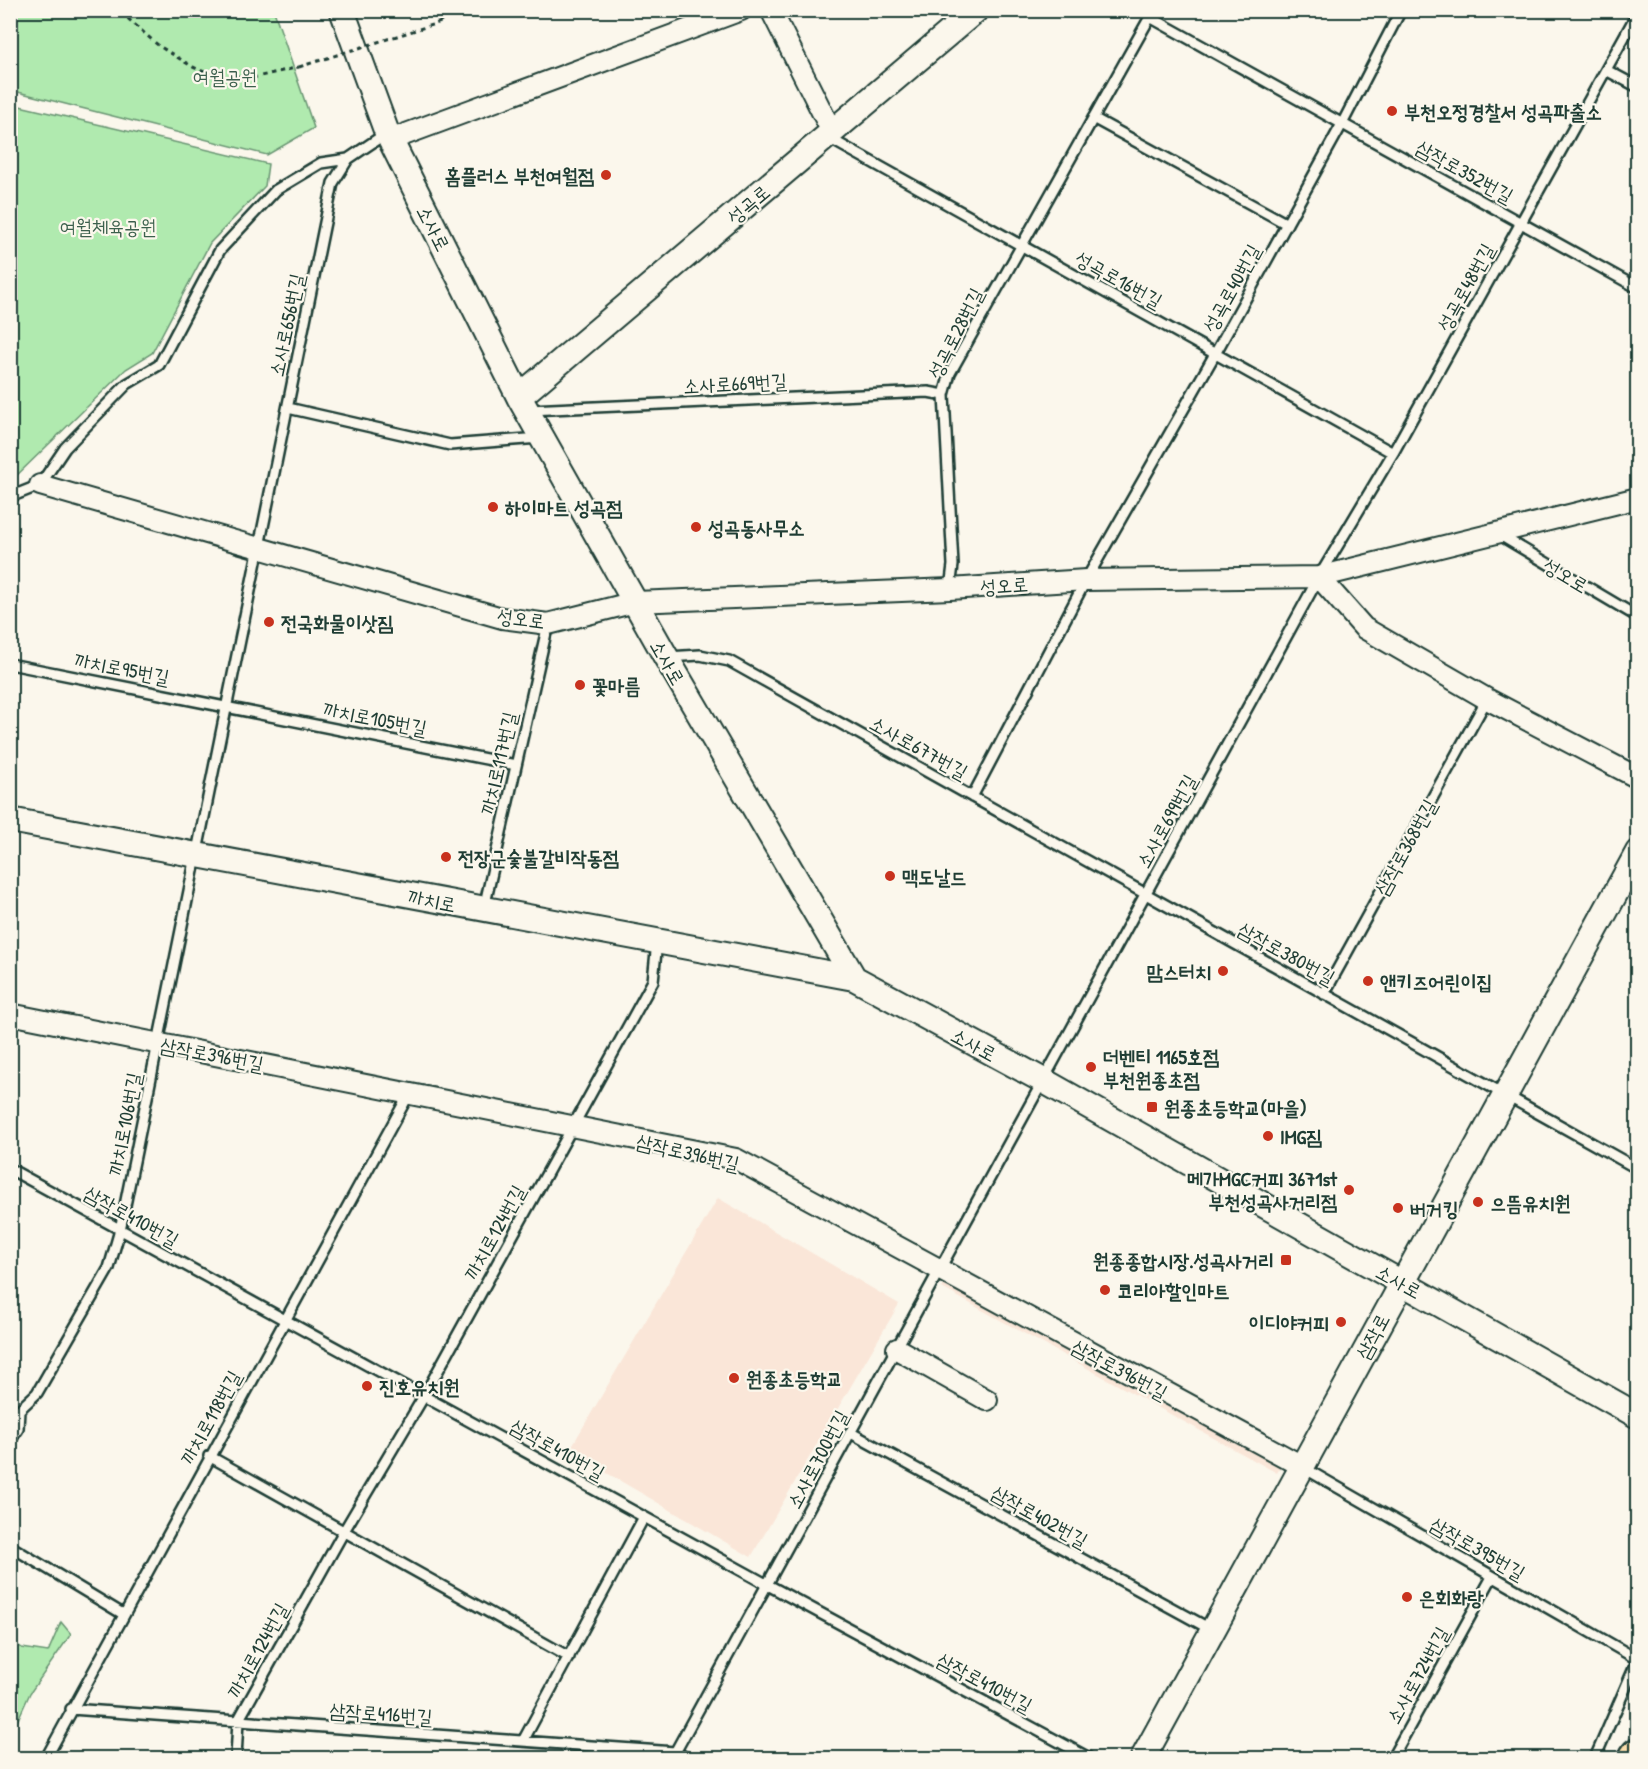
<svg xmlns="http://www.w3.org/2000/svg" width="1648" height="1769" font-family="'Patrick Hand','Poor Story',sans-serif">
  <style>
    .built { fill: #fae6d8 }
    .green { fill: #b0eaaf; stroke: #689472; stroke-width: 1.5 }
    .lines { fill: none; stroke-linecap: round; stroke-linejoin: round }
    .service-casing { stroke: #1f3d34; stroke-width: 14 }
    .minor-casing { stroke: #1f3d34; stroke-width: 24 }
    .tertiary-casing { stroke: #1f3d34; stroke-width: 28 }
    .motorway-casing { stroke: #1f3d34; stroke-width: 38 }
    .path { stroke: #1f3d34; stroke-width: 3; stroke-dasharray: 4.5 4.5; stroke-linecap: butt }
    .service { stroke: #fbf7ec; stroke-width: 9 }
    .minor { stroke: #fbf7ec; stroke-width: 20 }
    .tertiary { stroke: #fbf7ec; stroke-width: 24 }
    .motorway { stroke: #faddab; stroke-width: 33 }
    .path-bridge { stroke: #1f3d34; stroke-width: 3; stroke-dasharray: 4.5 4.5; stroke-linecap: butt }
    .poi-dot { fill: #c8321e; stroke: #fbf7ec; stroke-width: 2 }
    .labels { text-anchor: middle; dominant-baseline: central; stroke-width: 4.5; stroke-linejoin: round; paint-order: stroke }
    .park-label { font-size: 20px; fill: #3c604d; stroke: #fbf7ec }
    .poi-label { font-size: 20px; font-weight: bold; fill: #1f3d34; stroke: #fbf7ec; text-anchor: start }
    .street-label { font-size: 20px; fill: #1f3d34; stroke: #fbf7ec }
  </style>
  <rect width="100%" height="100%" fill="#fbf7ec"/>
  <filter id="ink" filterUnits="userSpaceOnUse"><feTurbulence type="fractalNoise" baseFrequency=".0167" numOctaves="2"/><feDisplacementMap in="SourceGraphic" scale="12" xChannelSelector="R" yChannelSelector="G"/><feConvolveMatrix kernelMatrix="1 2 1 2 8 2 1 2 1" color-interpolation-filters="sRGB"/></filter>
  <g filter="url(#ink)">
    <path class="built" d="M718,1198L899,1304L751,1557L569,1451Z
      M953,1269L1288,1454L1277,1473L942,1288Z"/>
    <path class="green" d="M10,11H274L314,128L267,155L14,91L10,89Z
      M11,104L268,164L265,186L210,243L152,353L126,369L11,481Z
      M61,1622L71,1634L30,1693L11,1735V1642L22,1648L48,1652Z"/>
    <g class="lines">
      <g class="service-casing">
        <path id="service" d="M1150,17L1638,288
          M1606,70L1638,87
          M1093,118L1287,224
          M827,137L1393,453
          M288,408L450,445L540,438
          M529,410L928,392L944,395
          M10,497L40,485L65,448L127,384L159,365L220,250L276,190L321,163L348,159
          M1498,534L1638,617
          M950,589L953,565L944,395L950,373L1150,17L1148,10
          M668,657L700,655L729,661L1638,1169
          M10,664L516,765
          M972,797L1086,580L1215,354L1342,124L1401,10
          M484,908L548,624
          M1324,994L1487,699
          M10,1169L768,1585L1089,1758
          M10,1414L19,1410L37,1393L109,1268L120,1230L333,183L348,159L385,134
          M851,1433L1212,1630
          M10,1441L18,1429L19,1410
          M209,1456L569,1657
          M1304,1468L1637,1659
          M10,1546L123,1614
          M71,1709L675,1752L687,1758
          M523,1741L644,1517
          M46,1758L409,1094
          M236,1758L238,1721L344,1531L424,1396L653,981L657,942
          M672,1758L1319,577L1393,453L1638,12
          M1392,1758L1492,1577
          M1595,1758L1638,1659"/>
      </g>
      <g class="minor-casing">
        <path id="minor" d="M771,10L832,132
          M390,140L741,10
          M40,485L502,618L548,624L635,602L950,589L1086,580L1319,577L1638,498
          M1319,577L1364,628L1487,699L1638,778
          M10,1014L736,1159L1302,1466
          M897,1349L987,1400"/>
      </g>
      <g class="tertiary-casing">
        <path id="tertiary" d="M342,10L387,133L519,397L666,657L854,978L1044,1081L1638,1416
          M519,397L976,10
          M10,820L854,978
          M1143,1758L1638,852"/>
      </g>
      <g class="motorway-casing">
        <path id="motorway" d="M1636,1758L1638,1755"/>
      </g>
      <path class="path" d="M112,10L125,16L159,46L193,67L219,78L238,76L248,79L299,67
        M437,10L441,22"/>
      <use href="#service" class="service"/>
      <use href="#minor" class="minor"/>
      <use href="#tertiary" class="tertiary"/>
      <use href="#motorway" class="motorway"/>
      <path class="path-bridge" d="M299,67L441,22"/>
    </g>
  </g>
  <g class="poi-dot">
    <circle cx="1392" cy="111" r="6"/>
    <circle cx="606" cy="175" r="6"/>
    <circle cx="493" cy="507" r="6"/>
    <circle cx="696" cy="527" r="6"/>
    <circle cx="269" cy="622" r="6"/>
    <circle cx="580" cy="685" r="6"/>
    <circle cx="446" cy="857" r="6"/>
    <circle cx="890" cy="876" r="6"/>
    <circle cx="1223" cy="971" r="6"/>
    <circle cx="1368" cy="981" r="6"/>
    <circle cx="1091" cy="1067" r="6"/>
    <rect x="1146" y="1101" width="12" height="12" rx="3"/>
    <circle cx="1268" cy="1136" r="6"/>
    <circle cx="1349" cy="1190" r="6"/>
    <circle cx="1478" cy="1202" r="6"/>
    <circle cx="1398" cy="1208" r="6"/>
    <rect x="1280" y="1254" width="12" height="12" rx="3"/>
    <circle cx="1105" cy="1290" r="6"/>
    <circle cx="1341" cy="1322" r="6"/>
    <circle cx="734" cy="1378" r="6"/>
    <circle cx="367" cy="1386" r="6"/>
    <circle cx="1407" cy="1597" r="6"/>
  </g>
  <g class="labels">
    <g class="park-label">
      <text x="225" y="76">여월공원</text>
      <text x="108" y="226">여월체육공원</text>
    </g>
    <g class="poi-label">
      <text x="1404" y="111">부천오정경찰서 성곡파출소</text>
      <text x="594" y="175" text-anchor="end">홈플러스 부천여월점</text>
      <text x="505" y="507">하이마트 성곡점</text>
      <text x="708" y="527">성곡동사무소</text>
      <text x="281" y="622">전국화물이삿짐</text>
      <text x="592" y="685">꽃마름</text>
      <text x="458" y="857">전장군숯불갈비작동점</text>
      <text x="902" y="876">맥도날드</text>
      <text x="1211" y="971" text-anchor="end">맘스터치</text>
      <text x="1380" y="981">앤키즈어린이집</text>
      <text x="1103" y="1056">더벤티 1165호점<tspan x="1103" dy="23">부천원종초점</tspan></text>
      <text x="1164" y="1107">원종초등학교(마을)</text>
      <text x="1280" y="1136">IMG짐</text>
      <text x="1337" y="1178" text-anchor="end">메가MGC커피 3671st<tspan x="1337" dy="23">부천성곡사거리점</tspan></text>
      <text x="1490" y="1202">으뜸유치원</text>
      <text x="1410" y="1208">버거킹</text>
      <text x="1274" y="1260" text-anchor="end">원종종합시장.성곡사거리</text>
      <text x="1117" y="1290">코리아할인마트</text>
      <text x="1329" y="1322" text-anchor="end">이디야커피</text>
      <text x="746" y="1378">원종초등학교</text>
      <text x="379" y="1386">진호유치원</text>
      <text x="1419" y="1597">은회화랑</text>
    </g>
    <g class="street-label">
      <text transform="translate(1465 171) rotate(29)">삼작로352번길</text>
      <text transform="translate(748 204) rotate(-40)">성곡로</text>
      <text transform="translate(434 228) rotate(63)">소사로</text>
      <text transform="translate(1119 279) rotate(29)">성곡로16번길</text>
      <text transform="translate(1465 287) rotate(-61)">성곡로48번길</text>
      <text transform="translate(1231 288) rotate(-61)">성곡로40번길</text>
      <text transform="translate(286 325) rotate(-78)">소사로656번길</text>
      <text transform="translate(955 333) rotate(-63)">성곡로28번길</text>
      <text transform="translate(735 383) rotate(-3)">소사로669번길</text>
      <text transform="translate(1566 575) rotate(31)">성오로</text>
      <text transform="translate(1004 585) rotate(-4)">성오로</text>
      <text transform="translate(521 618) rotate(7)">성오로</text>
      <text transform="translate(668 662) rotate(60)">소사로</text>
      <text transform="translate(122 668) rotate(11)">까치로95번길</text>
      <text transform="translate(375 718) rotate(11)">까치로105번길</text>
      <text transform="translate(919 747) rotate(29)">소사로677번길</text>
      <text transform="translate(498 763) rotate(-77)">까치로117번길</text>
      <text transform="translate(1166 821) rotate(-61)">소사로699번길</text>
      <text transform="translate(1405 847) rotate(-61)">삼작로368번길</text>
      <text transform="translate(432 900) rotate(11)">까치로</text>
      <text transform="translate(1287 953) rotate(29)">삼작로380번길</text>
      <text transform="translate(974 1044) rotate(28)">소사로</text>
      <text transform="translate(212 1054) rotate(11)">삼작로396번길</text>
      <text transform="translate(124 1124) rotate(-79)">까치로106번길</text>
      <text transform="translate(688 1152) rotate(13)">삼작로396번길</text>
      <text transform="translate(132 1216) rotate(29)">삼작로410번길</text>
      <text transform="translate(494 1232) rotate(-61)">까치로124번길</text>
      <text transform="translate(1399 1281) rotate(29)">소사로</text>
      <text transform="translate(1372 1336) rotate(-62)">삼작로</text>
      <text transform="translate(1120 1369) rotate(28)">삼작로396번길</text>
      <text transform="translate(210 1417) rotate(-61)">까치로118번길</text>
      <text transform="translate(558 1449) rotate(29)">삼작로410번길</text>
      <text transform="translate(817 1459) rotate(-62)">소사로700번길</text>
      <text transform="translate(1040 1516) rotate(29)">삼작로402번길</text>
      <text transform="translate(1478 1548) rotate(30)">삼작로395번길</text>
      <text transform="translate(257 1650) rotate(-61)">까치로124번길</text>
      <text transform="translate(1417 1675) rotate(-61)">소사로724번길</text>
      <text transform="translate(985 1682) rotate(28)">삼작로410번길</text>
      <text transform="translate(381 1713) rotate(4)">삼작로416번길</text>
    </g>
  </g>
  <rect width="1648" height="1769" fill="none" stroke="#fbf7ec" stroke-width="36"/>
  <rect x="18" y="18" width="1612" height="1733" fill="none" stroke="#1f3d34" stroke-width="2" filter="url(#ink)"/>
</svg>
